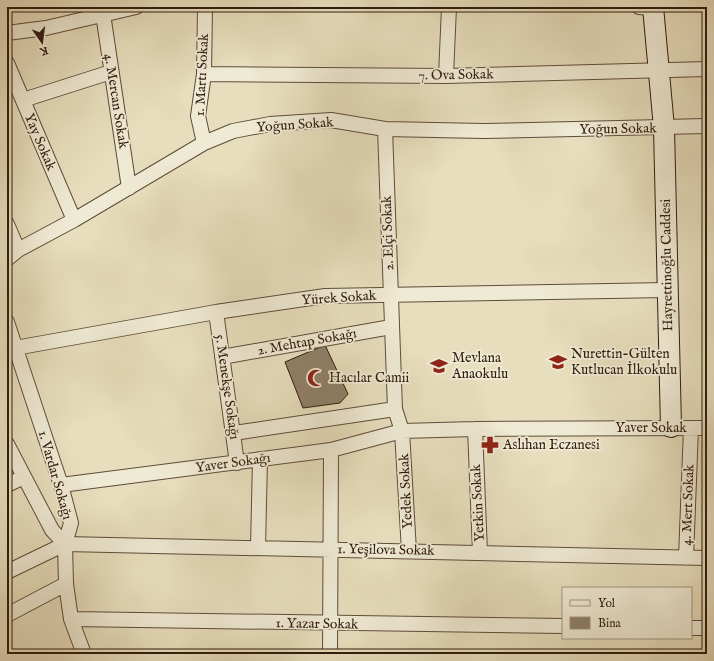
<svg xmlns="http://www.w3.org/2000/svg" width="714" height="661" font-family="'IM FELL English',serif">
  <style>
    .building { fill: #8f8069; stroke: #301b0e }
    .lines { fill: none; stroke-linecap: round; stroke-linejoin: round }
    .street-casing { stroke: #5e4c3a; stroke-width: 16 }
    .secondary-casing { stroke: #301b0e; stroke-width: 22 }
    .street { stroke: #efead4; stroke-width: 14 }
    .secondary { stroke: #efead4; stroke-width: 20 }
    .labels { text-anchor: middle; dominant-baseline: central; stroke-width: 3.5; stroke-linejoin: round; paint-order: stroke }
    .street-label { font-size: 14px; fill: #301b0e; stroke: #efead4 }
    .poi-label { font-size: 14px; fill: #301b0e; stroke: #efead4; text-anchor: start }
  </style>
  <rect width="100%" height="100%" fill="#e7debd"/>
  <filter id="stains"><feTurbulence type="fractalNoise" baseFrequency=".005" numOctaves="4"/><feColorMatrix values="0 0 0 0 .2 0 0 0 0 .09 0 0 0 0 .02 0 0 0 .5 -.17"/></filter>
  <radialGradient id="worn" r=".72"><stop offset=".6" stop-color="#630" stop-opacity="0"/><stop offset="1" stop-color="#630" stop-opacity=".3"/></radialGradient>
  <path class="building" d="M325,345L348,394L340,403L303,408L285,362Z"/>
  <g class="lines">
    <g class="street-casing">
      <path id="street" d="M639,7L653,8
        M103,14L129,188
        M7,33L46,28L136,7
        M7,63L74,220
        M204,74L446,76L707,69
        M446,76L449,7
        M23,100L111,72
        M385,129L395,409L402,431L409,551
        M204,143L198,116L204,74L205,7
        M7,224L18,250
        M7,259L18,250L74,220L204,143L233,131L270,124L331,120L385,129L484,131L707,126
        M216,312L237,463
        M7,322L61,485L71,523L65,544L66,584L71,619L84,654
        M15,348L216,312L325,296L667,290
        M222,357L391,327
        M475,429L480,552
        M234,433L395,409
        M7,444L52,530L65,544
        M7,485L24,477
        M61,485L331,450L402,431L475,429L707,428
        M258,548L260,459
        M686,558L691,428
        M7,572L65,544L707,558
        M7,615L66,584
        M71,619L563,626
        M691,628H707
        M330,654L331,450"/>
    </g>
    <g class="secondary-casing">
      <path id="secondary" d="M653,7L664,128L671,427"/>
    </g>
    <use href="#street" class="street"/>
    <use href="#secondary" class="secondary"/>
  </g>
  <defs>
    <g id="school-bare" transform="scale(1.38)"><path d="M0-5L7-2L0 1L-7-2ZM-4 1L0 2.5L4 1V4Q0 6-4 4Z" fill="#8f2418" stroke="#efead4" stroke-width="2.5" paint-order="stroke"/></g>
    <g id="mosque-bare" transform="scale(1.38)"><path d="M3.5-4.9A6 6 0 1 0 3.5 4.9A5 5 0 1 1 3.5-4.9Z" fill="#8f2418" stroke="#efead4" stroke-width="2.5" paint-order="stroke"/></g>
    <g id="pharmacy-bare" transform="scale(1.38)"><path d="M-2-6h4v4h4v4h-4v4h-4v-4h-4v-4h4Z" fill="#8f2418" stroke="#efead4" stroke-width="2.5" paint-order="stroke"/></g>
  </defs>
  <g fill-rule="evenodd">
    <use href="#school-bare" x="558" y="362"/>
    <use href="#school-bare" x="439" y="366"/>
    <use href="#mosque-bare" x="316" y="378"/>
    <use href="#pharmacy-bare" x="490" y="445"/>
  </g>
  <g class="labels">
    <g class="street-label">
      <text transform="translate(202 75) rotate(-87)">1. Martı Sokak</text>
      <text transform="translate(456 75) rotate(-1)">7. Ova Sokak</text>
      <text transform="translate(116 101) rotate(81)">4. Mercan Sokak</text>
      <text transform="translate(295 125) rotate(-4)">Yoğun Sokak</text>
      <text transform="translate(618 129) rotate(-1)">Yoğun Sokak</text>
      <text transform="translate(40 142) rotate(67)">Yay Sokak</text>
      <text transform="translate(388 233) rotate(-92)">2. Elçi Sokak</text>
      <text transform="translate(667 265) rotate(-91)">Hayrettinoğlu Caddesi</text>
      <text transform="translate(339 298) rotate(-4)">Yürek Sokak</text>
      <text transform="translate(307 342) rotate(-10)">2. Mehtap Sokağı</text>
      <text transform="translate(227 387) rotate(82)">5. Menekşe Sokağı</text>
      <text x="651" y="428">Yaver Sokak</text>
      <text transform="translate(233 463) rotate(-8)">Yaver Sokağı</text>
      <text transform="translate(55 475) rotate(74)">1. Vardar Sokağı</text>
      <text transform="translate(406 491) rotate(-93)">Yedek Sokak</text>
      <text transform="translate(478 503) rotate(-93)">Yetkin Sokak</text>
      <text transform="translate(688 505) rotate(-88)">4. Mert Sokak</text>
      <text transform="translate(386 550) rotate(1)">1. Yeşilova Sokak</text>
      <text transform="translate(317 624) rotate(1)">1. Yazar Sokak</text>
    </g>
    <g class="poi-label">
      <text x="571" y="354">Nurettin-Gülten<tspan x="571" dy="16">Kutlucan İlkokulu</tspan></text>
      <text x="452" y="358">Mevlana<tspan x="452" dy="16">Anaokulu</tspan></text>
      <text x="329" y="378">Hacılar Camii</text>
      <text x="503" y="445">Aslıhan Eczanesi</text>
    </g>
  </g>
  <rect width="714" height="661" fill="none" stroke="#e7debd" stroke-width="24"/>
  <rect x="8" y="8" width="698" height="645" fill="none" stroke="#301b0e" stroke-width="2"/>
  <rect x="12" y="12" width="690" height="637" fill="none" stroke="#301b0e"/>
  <rect x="562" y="587" width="130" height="52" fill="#efead4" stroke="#a39785"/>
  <rect x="570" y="600" width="20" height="6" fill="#efead4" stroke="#a39785"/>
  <text x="598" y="607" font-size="12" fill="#301b0e">Yol</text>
  <rect x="570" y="617" width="20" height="12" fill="#8f8069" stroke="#a39785"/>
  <text x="598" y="627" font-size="12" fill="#301b0e">Bina</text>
  <g transform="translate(42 42) rotate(166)" stroke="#efead4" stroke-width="3" paint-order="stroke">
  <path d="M0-3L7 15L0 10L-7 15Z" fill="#301b0e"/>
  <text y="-6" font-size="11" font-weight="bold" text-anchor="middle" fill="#301b0e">K</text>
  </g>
  <rect width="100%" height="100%" filter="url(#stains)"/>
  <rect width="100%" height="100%" fill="url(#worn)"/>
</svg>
